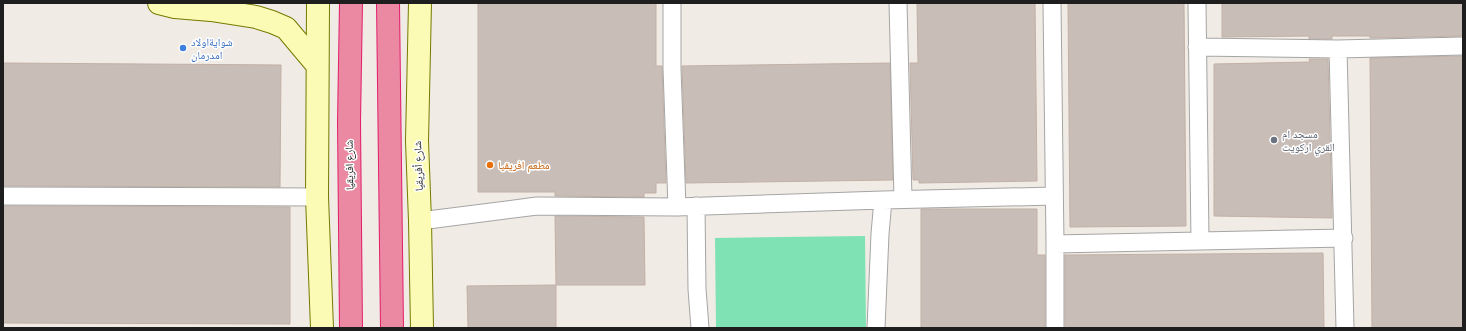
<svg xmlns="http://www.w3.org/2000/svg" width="1466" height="331" font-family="'Space Grotesk','Noto Naskh Arabic',sans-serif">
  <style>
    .pitch { fill: #7fe2b5 }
    .building { fill: #c8bdb7; stroke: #c2b0a6 }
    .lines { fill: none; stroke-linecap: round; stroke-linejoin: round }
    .street-casing { stroke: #a5a5a5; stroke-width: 19 }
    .secondary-casing { stroke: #757a00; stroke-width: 24 }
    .highway-casing { stroke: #e21d6d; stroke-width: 24 }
    .street { stroke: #fff; stroke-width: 17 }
    .secondary { stroke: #fcfbb6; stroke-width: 22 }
    .highway { stroke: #ea89a1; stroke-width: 22 }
    .shop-dot { fill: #3f7fe0; stroke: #fff; stroke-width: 1.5 }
    .worship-dot { fill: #6b7280; stroke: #fff; stroke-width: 1.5 }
    .food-dot { fill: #e8710a; stroke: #fff; stroke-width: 1.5 }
    .labels { text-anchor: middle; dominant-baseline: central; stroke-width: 3; stroke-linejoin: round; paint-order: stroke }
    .shop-label { font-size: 11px; fill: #366cbe; stroke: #fff; text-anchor: start }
    .worship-label { font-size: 11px; fill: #5b616d; stroke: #fff; text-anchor: start }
    .street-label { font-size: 11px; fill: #1e1e1e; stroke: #fff }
    .food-label { font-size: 11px; fill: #c56008; stroke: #fff; text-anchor: start }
  </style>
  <rect width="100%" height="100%" fill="#f0ebe4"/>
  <path class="pitch" d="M865,236L866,328H716L715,238Z"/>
  <path class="building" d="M478,3H656V66H662L666,183H656V193H644V197L555,196V192H478Z
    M917,3H1035L1037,181L919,183V180H913L910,63H918Z
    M1068,3H1184L1186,226L1070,227Z
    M1222,3H1463V36L1370,38V36H1332V39H1309V36L1222,37Z
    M1463,56V328H1372L1370,58Z
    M1309,59H1328L1332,218L1214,216V64L1310,62Z
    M3,63L281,65L280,187L3,186Z
    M890,63L893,180L686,183L682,66Z
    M3,206L290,207V324L3,323Z
    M921,209H1037V255H1045V328H921Z
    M555,216L644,217L645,285H556Z
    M1323,253L1324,328H1065V255Z
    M556,285V328H468L467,286Z"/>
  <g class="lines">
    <g class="street-casing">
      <path id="street" d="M672,3V69L677,207
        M898,3L903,199
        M1052,3L1055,244V328
        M1197,3L1200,241
        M1197,47L1338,49L1463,46
        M1338,49L1345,328
        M3,196L317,197
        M696,206L697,289L700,328
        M420,221L537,206L677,207L883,200L1054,196
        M1055,244L1344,238
        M876,328L880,234L883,200"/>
    </g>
    <g class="secondary-casing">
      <path id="secondary" d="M159,3L175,7L211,10L256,17L272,22L286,28L317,65
        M318,3L317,197L322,328
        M420,3L417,141L420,221L422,328"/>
    </g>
    <g class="highway-casing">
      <path id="highway" d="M388,3L392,328
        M351,328L349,122L351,3"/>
    </g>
    <use href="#street" class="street"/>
    <use href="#secondary" class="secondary"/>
    <use href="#highway" class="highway"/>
  </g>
  <circle class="shop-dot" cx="183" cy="48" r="4"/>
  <circle class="worship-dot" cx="1274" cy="140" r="4"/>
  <circle class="food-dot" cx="490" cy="165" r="4"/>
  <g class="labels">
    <g class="shop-label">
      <text x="191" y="42">شوايةاولاد<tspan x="191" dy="13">امدرمان</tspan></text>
    </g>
    <g class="worship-label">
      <text x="1282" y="134">مسجد ام<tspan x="1282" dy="13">القري اركويت</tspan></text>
    </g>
    <g class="street-label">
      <text transform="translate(349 165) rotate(-91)">شارع افريقيا</text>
      <text transform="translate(418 166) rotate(-92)">شارع أفريقيا</text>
    </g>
    <g class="food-label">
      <text x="498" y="165">مطعم افريقيا</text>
    </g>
  </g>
  <rect width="1466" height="331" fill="none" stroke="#1e1e1e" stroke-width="8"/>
</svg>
